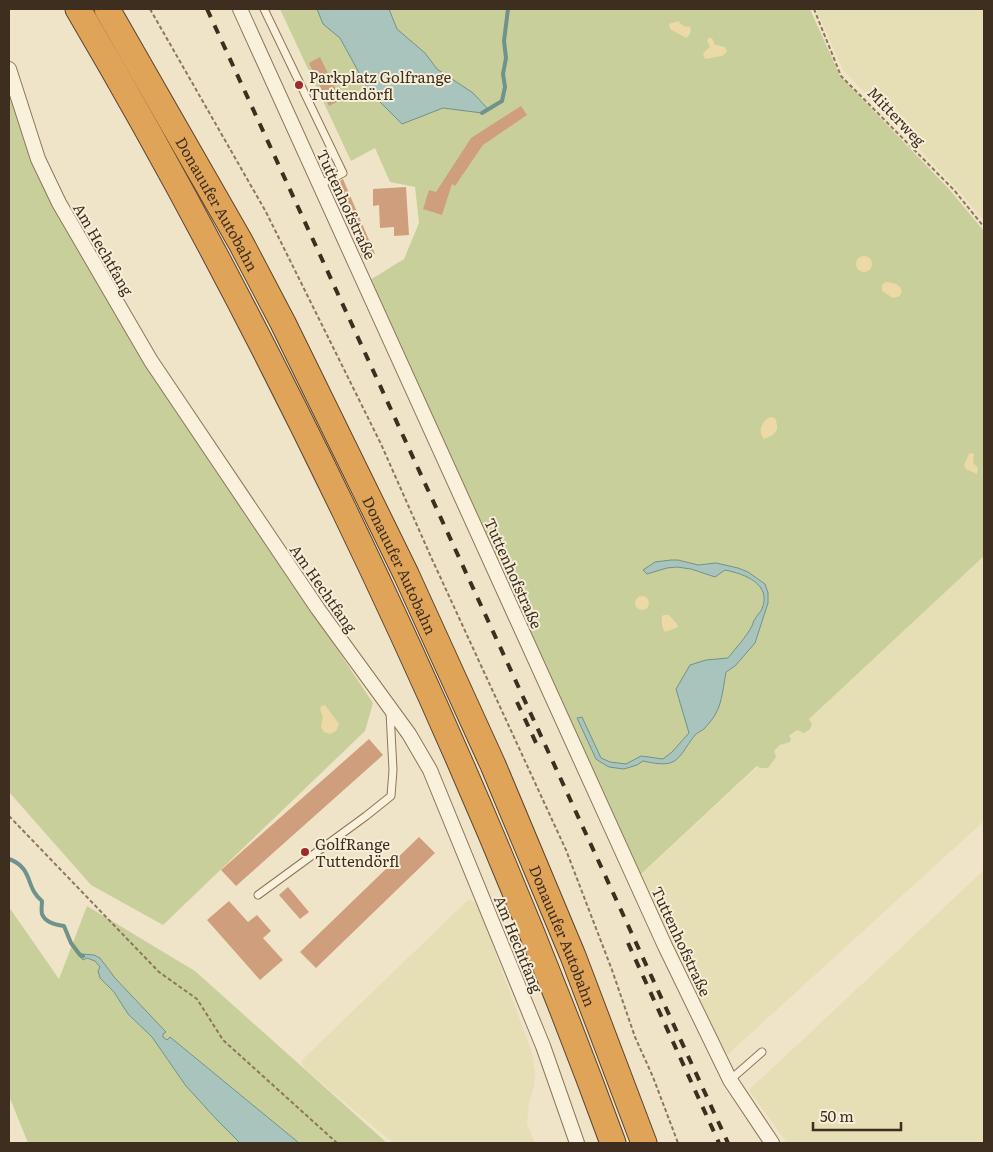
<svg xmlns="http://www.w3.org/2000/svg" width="993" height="1152" font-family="Literata,serif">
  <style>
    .farmland { fill: #e6deb5 }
    .green { fill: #c9cf9b }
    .sand { fill: #ecd9a5 }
    .water { fill: #a9c4bc; stroke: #6f938a }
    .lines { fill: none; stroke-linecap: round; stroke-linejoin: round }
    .stream { stroke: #6f938a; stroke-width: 4 }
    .building { fill: #cf9f7d }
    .lane-casing { stroke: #8d765c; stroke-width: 9 }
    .street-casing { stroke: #8d765c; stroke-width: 16 }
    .highway-casing { stroke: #5b4430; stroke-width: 27 }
    .path { stroke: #8d765c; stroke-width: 2; stroke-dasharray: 4 2.5; stroke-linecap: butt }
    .lane { stroke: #faf1dc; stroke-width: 7 }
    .street { stroke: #faf1dc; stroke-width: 14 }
    .highway { stroke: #e0a458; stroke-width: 25 }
    .rail { stroke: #3d2e20; stroke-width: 4; stroke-dasharray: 9 9; stroke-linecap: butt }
    .poi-dot { fill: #9e2a2b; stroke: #f7eed8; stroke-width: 2 }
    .labels { text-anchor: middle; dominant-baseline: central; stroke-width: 4; stroke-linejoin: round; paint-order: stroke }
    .poi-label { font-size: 15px; fill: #3d2e20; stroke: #f7eed8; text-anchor: start }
    .street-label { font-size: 15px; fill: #3d2e20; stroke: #f7eed8 }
  </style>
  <rect width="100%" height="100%" fill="#f0e4c8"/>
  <path class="farmland" d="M816,9H984V221L960,192L843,70Z
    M984,556V821L727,1055L639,877Z
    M984,870V1143H787L749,1090Z
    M469,899L477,904L479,909L531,1050L535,1071L534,1087L529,1102L527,1124L535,1143H393L306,1070L302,1064V1060Z"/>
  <path class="green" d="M280,9H810L840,76L949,189L984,231V556L809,719L812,724L810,729L804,733L797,730L789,736L791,738L790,742L780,745L774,751L776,757L768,768H760L757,766L639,876L370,280L404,259L419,223L415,187L390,182L375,148L351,161Z
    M9,82L27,138L46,193L113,308L202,446L373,703L365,731L163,925L91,885L9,792Z
    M87,906L195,971L387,1143H299L170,1037L167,1040L163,1037V1034L165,1032L115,978L100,958L81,954L80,957L95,960L100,968V978L114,992L128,1014L152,1037L186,1086L218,1121L240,1143H28L9,1096V907L59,979Z"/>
  <path class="sand" d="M678,21L683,26L690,27C692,32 690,35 686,38L670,29L669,24Z
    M709,38H712L715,45L725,47L727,52L722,56L705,59L703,53L710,47L707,40Z
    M856 264a8 8 0 1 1 16 0a8 8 0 1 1-16 0Z
    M886,282C894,283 899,283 902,291L900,296L893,298L882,291V285Z
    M771,417L775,418C780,431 776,434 764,439C757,431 762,420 771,417Z
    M971,453L974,454L973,463L978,468L977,474L966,469L964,465L969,454Z
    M635 603a7 7 0 1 1 14 0a7 7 0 1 1-14 0Z
    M664,615H669L677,624L678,627L665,632C661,626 662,623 662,616Z
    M325,705L339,724L336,731L330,734L324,732L321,727L323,717L320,709L321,706Z"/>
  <path class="water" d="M317,9H389L397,29L425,53L437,69L473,93L488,109L482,113L443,108L402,124L369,91L340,38L323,24Z
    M671,560H678L698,565L716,563L738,568L748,572L765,584L768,593V603L755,643L735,666L726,672C724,683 722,703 716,713C714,718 708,724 705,728C702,731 698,732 695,735C676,760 679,769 643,761L637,765L624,769L609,767L602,763L596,759L577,718L582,717L601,758L610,762L626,764L641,756L663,759L672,752L689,733L676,689L690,665L706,660L728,658C736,648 746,637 752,626C753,624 753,621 755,619C757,615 760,613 762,609C772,584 745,574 725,570L715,577L691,569L677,567L667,568L647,574L643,570L655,562Z
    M81,954L94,955L100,958L115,978L166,1032L163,1034V1037L167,1040L170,1037L299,1143H240L218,1121L186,1086L152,1037L128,1014L114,992L100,978L98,971L100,967L95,961L87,958L83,960L80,957Z"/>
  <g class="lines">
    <path class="stream" d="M482,113L502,101L505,87L503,74L506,58L504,41L508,9
      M9,859C34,868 25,888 42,901C42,905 41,910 42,914C45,922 56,925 64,926L71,943L80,955L83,956"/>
  </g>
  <path class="building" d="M320,57L341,100L329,106L309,63Z
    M521,106L527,115L483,145L455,186L452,184L442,215L423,209L429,190L436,192L471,138Z
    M343,179L375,254L363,259L332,185Z
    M406,187L409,235L394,236V227L380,228L379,205L373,206V189Z
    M369,739L383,755L236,886L221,870Z
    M419,837L435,853L316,968L300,952Z
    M288,887L309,912L300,919L279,895Z
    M229,901L248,922L257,915L271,931L263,938L283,960L260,980L207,920Z"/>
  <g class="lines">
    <g class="lane-casing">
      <path id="lane" d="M264,9L343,173L321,184
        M258,895L366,816L391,796L393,770L390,712
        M730,1080L762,1052"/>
    </g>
    <g class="street-casing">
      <path id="street" d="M240,9L665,946L730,1080L772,1143
        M9,69L38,159L59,203L151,361L318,609L409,734L430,770L543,1046L577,1143"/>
    </g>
    <g class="highway-casing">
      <g id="highway">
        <path d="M78,9C174,172 262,340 344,510C444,717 534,928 613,1143"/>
        <path id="s1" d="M107,9L241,243L283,323L406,574L493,765L573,956L644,1143"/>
      </g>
    </g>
    <path class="path" d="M150,9L266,212L381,444L431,557L566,850L612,970L635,1037L653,1077L678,1143
      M814,9L841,76L954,190L984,227
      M9,816L159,972L197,999L223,1040L337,1143"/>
    <use href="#lane" class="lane"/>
    <use href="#street" class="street"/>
    <use href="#highway" class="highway"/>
    <path class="rail" d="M207,9L728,1143
      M517,702L537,745
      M628,943L719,1143"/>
  </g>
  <g class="poi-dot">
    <circle cx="299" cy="85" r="5"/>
    <circle cx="305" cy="852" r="5"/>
  </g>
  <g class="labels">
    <g class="poi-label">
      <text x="309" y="76">Parkplatz Golfrange<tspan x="309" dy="17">Tuttendörfl</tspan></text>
      <text x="315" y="843">GolfRange<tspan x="315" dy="17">Tuttendörfl</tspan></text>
    </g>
    <g class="street-label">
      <text transform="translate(897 116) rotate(46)">Mitterweg</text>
      <text stroke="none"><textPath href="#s1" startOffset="224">Donauufer Autobahn</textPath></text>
      <text transform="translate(347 204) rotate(65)">Tuttenhofstraße</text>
      <text transform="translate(104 249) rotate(60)">Am Hechtfang</text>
      <text stroke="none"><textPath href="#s1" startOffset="629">Donauufer Autobahn</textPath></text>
      <text transform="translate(514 573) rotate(66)">Tuttenhofstraße</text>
      <text transform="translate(324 588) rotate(55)">Am Hechtfang</text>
      <text stroke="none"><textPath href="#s1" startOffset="1034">Donauufer Autobahn</textPath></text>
      <text transform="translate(682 941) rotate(65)">Tuttenhofstraße</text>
      <text transform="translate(519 944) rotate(68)">Am Hechtfang</text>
    </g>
  </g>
  <rect width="993" height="1152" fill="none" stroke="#3d2e20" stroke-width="20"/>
  <path d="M813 1122v8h88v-8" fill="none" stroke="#3d2e20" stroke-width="2.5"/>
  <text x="820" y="1122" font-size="15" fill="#3d2e20" stroke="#f7eed8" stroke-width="4" paint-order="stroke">50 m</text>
</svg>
